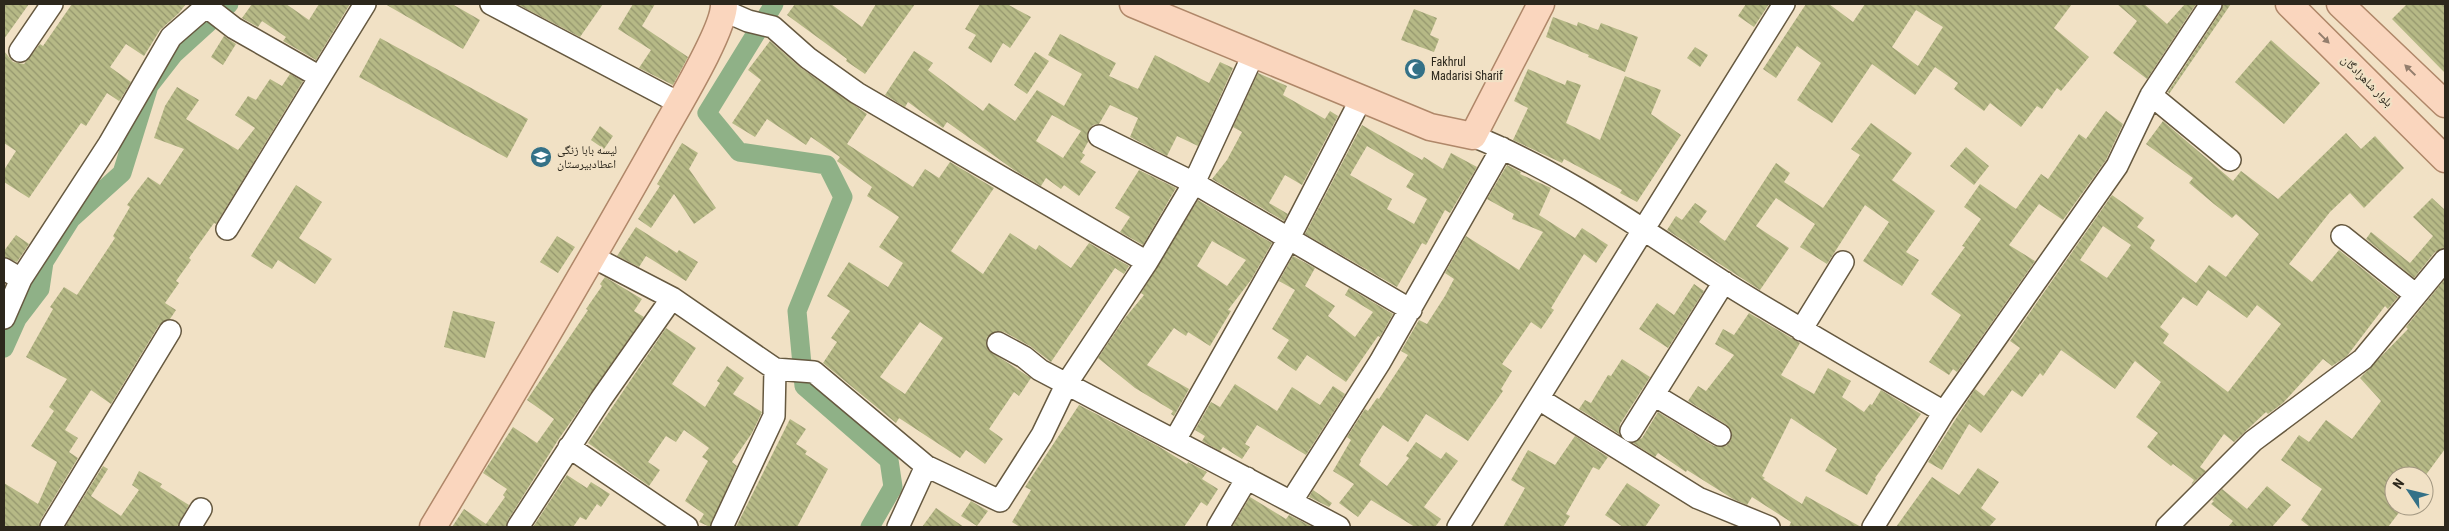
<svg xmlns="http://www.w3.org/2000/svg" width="2449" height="531" font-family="'Roboto Condensed','Noto Naskh Arabic',sans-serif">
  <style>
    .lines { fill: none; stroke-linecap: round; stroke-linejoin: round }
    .canal { stroke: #8fb187; stroke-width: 19 }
    .building { fill: url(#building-back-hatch); fill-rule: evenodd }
    .minor-casing { stroke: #665940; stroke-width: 24 }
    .major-casing { stroke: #af8769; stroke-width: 29 }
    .minor { stroke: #fff; stroke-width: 21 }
    .major { stroke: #fad6be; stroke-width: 26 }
    .oneway { fill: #937e6d }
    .labels { text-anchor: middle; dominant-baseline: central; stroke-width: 4.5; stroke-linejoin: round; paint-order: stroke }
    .poi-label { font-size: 12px; fill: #2c271c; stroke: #f1e1c5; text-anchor: start }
    .street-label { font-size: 12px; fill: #2c271c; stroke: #f1e1c5 }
  </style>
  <defs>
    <pattern id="building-back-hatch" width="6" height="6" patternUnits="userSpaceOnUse" patternTransform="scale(1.25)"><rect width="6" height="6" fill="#b6b986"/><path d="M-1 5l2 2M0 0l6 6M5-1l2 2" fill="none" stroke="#94966d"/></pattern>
  </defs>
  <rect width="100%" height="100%" fill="#f1e1c5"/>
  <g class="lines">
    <path class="canal" d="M774,4L707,113L739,152L827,165L843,197L797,311L804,386L889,460L893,487L870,527
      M4,348L17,319L40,289L44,262L71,219L122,173L149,86L174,54L229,4"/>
  </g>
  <path class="building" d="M4,4H29L4,39Z
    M72,4H186L179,13L160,30L144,56L126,44L110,67L131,82L120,100L119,101L107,93L86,126L81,123L29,198L4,182V170L16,151L4,143V51L13,62L24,64L40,44L43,46Z
    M252,4H286L309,20L319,4H350L316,60L283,41L286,37L262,21L258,27L242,18Z
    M385,4H452L480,20L463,49Z
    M517,4H603L580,37Z
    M633,4H655L642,26L688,57L673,85L639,68L651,50L618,29Z
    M795,4H831L862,27L876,4H915L865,74L846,61L847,59L787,15Z
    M980,4H1007L1031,17L1010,48L1003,43L991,63L968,48L976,35L965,29Z
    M1746,4H1769L1754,27L1738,16Z
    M1806,4H1829L1853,22L1865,4H2072L2054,28L2089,57L2061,91L2057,88L2042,109L2037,106L2021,127L1990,103L1984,111L1954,89L1958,83L1935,67L1915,95L1872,64L1832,123L1797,100L1821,63L1797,46L1776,78L1763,69ZM1916,10L1943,27L1918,66L1892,47Z
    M2117,4H2144L2167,24L2185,4H2196L2147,79L2113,53L2137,21Z
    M2223,4H2231L2169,94L2168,92L2221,11Z
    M2407,4H2445V73L2392,19Z
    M1414,9L1437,18L1430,35L1439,39L1434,52L1401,40Z
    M1553,17L1577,26L1578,22L1598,30L1601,23L1638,37L1625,72L1588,57L1589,55L1546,37Z
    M1060,34L1116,63L1109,76L1138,89L1155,55L1209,83L1220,62L1233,68L1198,146L1177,136L1167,156L1130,137L1138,118L1110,105L1099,124L1093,125L1088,131V142L1082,153L1085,155L1080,162L1096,172L1079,196L1064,185L1061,189L1046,178L1041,186L1014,170L947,122L943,128L908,102L905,107L885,95L914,51L933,63L928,70L983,111L989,103L1015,121L1037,90L1064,106L1082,74L1048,55ZM1052,115L1081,131L1063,158L1036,141Z
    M224,36L236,44L223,65L211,57Z
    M380,38L528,119L507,158L359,77Z
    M2271,40L2320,83L2284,124L2235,82Z
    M770,41L801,68L867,114L847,144L913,187L925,169L939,178L950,162L994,188L951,251L983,274L1010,233L1036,250L1039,245L1071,268L1089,243L1129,266L1124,274L1115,268L1051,362L1030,346L1004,332L997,331L987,337L986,343L988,350L1031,378L1019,396L1014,392L989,429L1003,439L985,464L966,450L960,458L899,418L896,423L823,363L837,342L831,338L850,311L827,296L849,262L888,287L903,263L879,247L899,217L867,196L872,187L837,161L840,157L811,137L806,145L767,119L755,137L732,123L761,80L748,70ZM920,322L943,338L905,394L880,377Z
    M1695,47L1708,55L1700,67L1687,58Z
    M1035,52L1049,61L1027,94L1014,85Z
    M1528,69L1565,85L1567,80L1581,85L1566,123L1600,140L1625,76L1661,90L1651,114L1681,135L1637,202L1620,193L1622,190L1564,159L1562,163L1513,140L1528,108L1514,101Z
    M1258,73L1287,86L1283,95L1325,119L1330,111L1338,116L1302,185L1285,175L1269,203L1288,214L1284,221L1212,179L1227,160L1242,132L1233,127Z
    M290,74L303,81L216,224L214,223L189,258L191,260L176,281L179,283L165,303L176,310L170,319L159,325L111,404L91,390L65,430L78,438L69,452L78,458L40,521L39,527H4V483L38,504L57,462L31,446L54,411L49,407L67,379L26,357L53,309L50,307L64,287L77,295L115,238L113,236L130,207L127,205L137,191L148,177L160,185L184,149L154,138L165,106L177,87L199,100L186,119L238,150L255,128L235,115L248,96L256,100L270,79L282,86Z
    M2106,111L2123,124L2106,160L2063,220L2039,204L2009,245L2035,261L1957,372L1953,369L1949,375L1929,362L1961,315L1931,294L1965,247L1962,246L1981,219L1964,207L1980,184L2016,209L2041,174L2048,179L2079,134L2086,139Z
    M2163,121L2233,181L2241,171L2278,199L2346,133L2361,149L2375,136L2404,168L2364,208L2350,193L2330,212L2289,264L2312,282L2339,250L2398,297L2388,309L2385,306L2347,356L2332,366L2323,359L2283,403L2268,414L2266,412L2234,442L2224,434L2200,467L2206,471L2191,485L2194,480L2173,464L2171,466L2147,447L2158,433L2136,417L2161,382L2135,361L2115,389L2061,350L2043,376L2040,373L2022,397L2012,390L1981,433L1969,424L1942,470L1928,462L1975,389L1984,396L2020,348L2010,341L2112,195L2144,218L2137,227L2155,240L2150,248L2196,283L2209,265L2226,277L2259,234L2236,214L2232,218L2214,204L2189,183L2193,178L2146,144ZM2103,226L2131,245L2107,278L2080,260ZM2208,290L2247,318L2257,305L2281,324L2228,392L2163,343L2169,334L2160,327L2183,297L2197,306Z
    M1871,123L1912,153L1892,180L1935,211L1906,252L1919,260L1902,286L1863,261L1889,222L1865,205L1827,264L1800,247L1815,224L1776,198L1756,226L1789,248L1760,290L1667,230L1676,216L1682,220L1695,203L1707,211L1699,222L1725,241L1776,163L1790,173L1784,182L1823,208L1860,155L1851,149Z
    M1362,125L1422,160L1424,157L1443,169L1451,153L1477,167L1450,213L1445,210L1426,245L1422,243L1397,287L1305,234ZM1367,146L1414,174L1406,187L1427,199L1414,224L1387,209L1392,199L1350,175Z
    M600,126L613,136L604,149L591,140Z
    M682,143L698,153L689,169L716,208L694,224L674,194L651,228L638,219L660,186L657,184Z
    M1966,147L1989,166L1974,185L1950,166Z
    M1507,165L1521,172L1520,174L1551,188L1539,215L1575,238L1582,228L1608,245L1596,263L1584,254L1551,308L1554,310L1541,329L1531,322L1502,364L1512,371L1501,389L1503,391L1468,441L1426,414L1408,442L1383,425L1360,460L1361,461L1359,465L1387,486L1409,458L1406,456L1416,442L1441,459L1446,452L1458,461L1424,507L1441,519L1435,527H1415L1371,500L1358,517L1339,503L1354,484L1333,471L1351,440L1347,437L1365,409L1368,411L1377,398L1379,399L1408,355L1401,351L1419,320L1427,324L1445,296L1454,279L1445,273L1466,236L1519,270L1543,232L1512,219L1514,214L1487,199Z
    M1139,170L1176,188L1143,245L1120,232L1130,217L1115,208Z
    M296,185L322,202L299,238L332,259L315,284L278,260L272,269L251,256Z
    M2432,198L2445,210V248L2435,252L2414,278L2366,239L2371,232L2410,263L2433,236L2413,217Z
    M1198,200L1272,243L1251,280L1228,310L1231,311L1210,346L1188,332L1186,336L1174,328L1147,365L1189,389L1174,416L1171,414L1173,411L1135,388L1098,358L1125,318L1144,295L1141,293ZM1212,241L1246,260L1227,286L1197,266Z
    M636,227L677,253L679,250L698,262L686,281L646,256L639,267L617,256Z
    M16,235L29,244L17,262L4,257V251Z
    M557,236L575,247L558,273L540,262Z
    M1293,256L1315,268L1305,286L1335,306L1328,316L1355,337L1373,312L1345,295L1349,288L1393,314L1380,337L1378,336L1346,382L1307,355L1296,371L1277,358L1289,340L1272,329L1295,290L1279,281Z
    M605,277L642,299L634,311L644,317L558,440L508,520L506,527H452L464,509L486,524L505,497L503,495L507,489L483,473L513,427L537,443L554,419L527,400L588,310L586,309L602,286L600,284Z
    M2445,279V449L2425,476H2394V506H2404L2388,527H2310L2301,520L2322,489L2281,460L2299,435L2309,442L2326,420L2352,439L2381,401L2360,378L2408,329L2406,327Z
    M1694,284L1704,291L1668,348L1639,329L1657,303L1674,315Z
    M453,311L495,322L485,358L444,347Z
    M1749,313L1800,343L1781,375L1814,394L1828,368L1851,381L1842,397L1864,412L1870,404L1872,405L1881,390L1921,414L1875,478L1876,479L1867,495L1825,471L1837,449L1791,418L1762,476L1765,478L1763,479L1802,504L1806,496L1861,527H1789L1791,522L1752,497L1747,505L1733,499L1687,470L1686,472L1658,453L1655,457L1633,443L1642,438L1658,412L1714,446H1726L1730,442L1732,435L1727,425L1688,401L1698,386L1706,391L1734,355L1715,344L1723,329L1734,335Z
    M666,328L696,348L672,384L705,407L720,383L717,381L727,366L744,378L733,394L762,412L752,433L732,462L737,466L710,527L699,522L704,514L685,501L708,461L702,457L709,448L684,430L676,442L666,436L648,462L660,470L649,486L588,443Z
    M1622,359L1650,377L1620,424L1619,434L1579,409L1585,400L1591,403L1608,375L1611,376Z
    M1235,384L1277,411L1292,387L1320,405L1333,386L1345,394L1306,455L1257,425L1245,444L1250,447L1242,459L1223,447L1220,451L1202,441L1205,436L1195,430L1211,402L1220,407Z
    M1079,405L1158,446L1187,464L1188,462L1207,472L1202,479L1218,489L1207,506L1201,502L1184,527H1020L1012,522L1031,490L1025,487Z
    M790,419L806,429L796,444L807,451L805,454L828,469L797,527H736Z
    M1575,436L1608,457L1599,470L1593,467L1566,514L1570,516L1563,527H1503L1525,488L1511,480L1528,450L1555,465Z
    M103,466L108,469L91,496L121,516L139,490L132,485L139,471L162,484L160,487L189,505L177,527H65Z
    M1978,468L1999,482L1981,508L1996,519L1989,527H1896L1932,477L1959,495Z
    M567,475L587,488L591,482L610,494L601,507L597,504L586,520L580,517L573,527H533Z
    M1627,483L1660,505L1645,527H1623L1605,515Z
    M2267,486L2291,505L2272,527H2228L2233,521L2211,504L2214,501L2212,500L2222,489L2247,509Z
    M1313,490L1332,503L1329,507L1309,497Z
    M1250,497L1286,519L1289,515L1313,527H1232Z
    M971,501L988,511L977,526L961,516Z
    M936,508L964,527H922Z"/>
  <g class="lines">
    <g class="minor-casing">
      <path id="minor" d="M203,4L234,28L320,77L365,4
        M491,4L679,103
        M725,11L748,21L773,27L808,58L857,93L1147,262
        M20,51L52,4
        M2151,95L2230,160
        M1099,136L1194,183L1411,310
        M1473,136C1563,172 1644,231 1725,283C1797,328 1871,370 1944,412
        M227,229L320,77
        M2342,236L2416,295
        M593,257L672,298L775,369L814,372L926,466L1000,501L1042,435L1067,383L1147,262L1194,183L1254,53
        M4,269L21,279
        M4,318L21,279L109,144L171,37L209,4
        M1801,330L1843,262
        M998,343L1024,357L1040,370L1339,527
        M1654,395L1720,435
        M1539,399L1698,498L1769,527
        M1631,431L1724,282
        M1175,440L1288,240L1361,99
        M569,447L687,527
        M1291,502L1380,362L1502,148
        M51,527L170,331
        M190,527L201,509
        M518,527L601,399L672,298
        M722,527L774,416L775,369
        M898,527L926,466
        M1218,527L1247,478
        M1458,527L1784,4
        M1873,527L1944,412L2117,166L2151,95L2211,4
        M2167,527L2253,441L2363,359L2445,260"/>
    </g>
    <g class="major-casing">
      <path id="major" d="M1133,4L1430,127L1473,136L1541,4
        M2289,4L2445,159
        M2340,4L2445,104
        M433,527C512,395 590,263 665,129C679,104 725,28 724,4"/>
    </g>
    <use href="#minor" class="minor"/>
    <use href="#major" class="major"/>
  </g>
  <defs><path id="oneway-solid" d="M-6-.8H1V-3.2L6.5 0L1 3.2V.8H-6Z" transform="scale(1.25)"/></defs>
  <g class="oneway">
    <use href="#oneway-solid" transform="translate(2324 38) rotate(45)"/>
    <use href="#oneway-solid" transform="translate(2410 70) rotate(-136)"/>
  </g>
  <defs>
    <g id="mosque-disc" transform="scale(1.125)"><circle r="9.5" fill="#347187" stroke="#f1e1c5"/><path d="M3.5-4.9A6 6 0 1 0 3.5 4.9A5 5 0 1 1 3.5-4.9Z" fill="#fff"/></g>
    <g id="school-disc" transform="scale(1.125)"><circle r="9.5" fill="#347187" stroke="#f1e1c5"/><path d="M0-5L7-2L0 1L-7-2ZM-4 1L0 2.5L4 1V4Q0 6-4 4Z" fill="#fff"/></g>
  </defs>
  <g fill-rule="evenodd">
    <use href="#mosque-disc" x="1415" y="69"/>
    <use href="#school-disc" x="541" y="157"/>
  </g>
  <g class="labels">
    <g class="poi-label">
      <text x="1431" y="62">Fakhrul<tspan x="1431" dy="14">Madarisi Sharif</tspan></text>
      <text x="557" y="150">لیسه بابا زنگی<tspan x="557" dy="14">اعطادبیرستان</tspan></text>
    </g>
    <g class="street-label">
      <text transform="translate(2367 81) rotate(45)">بلوار شاهزادگان</text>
    </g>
  </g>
  <rect width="2449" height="531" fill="none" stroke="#2c271c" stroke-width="10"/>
  <g transform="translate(2409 491) rotate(305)"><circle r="24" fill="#f1e1c5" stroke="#a29781"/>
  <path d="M0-4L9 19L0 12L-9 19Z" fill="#347187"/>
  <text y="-8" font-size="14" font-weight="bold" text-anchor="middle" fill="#2c271c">N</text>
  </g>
</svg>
